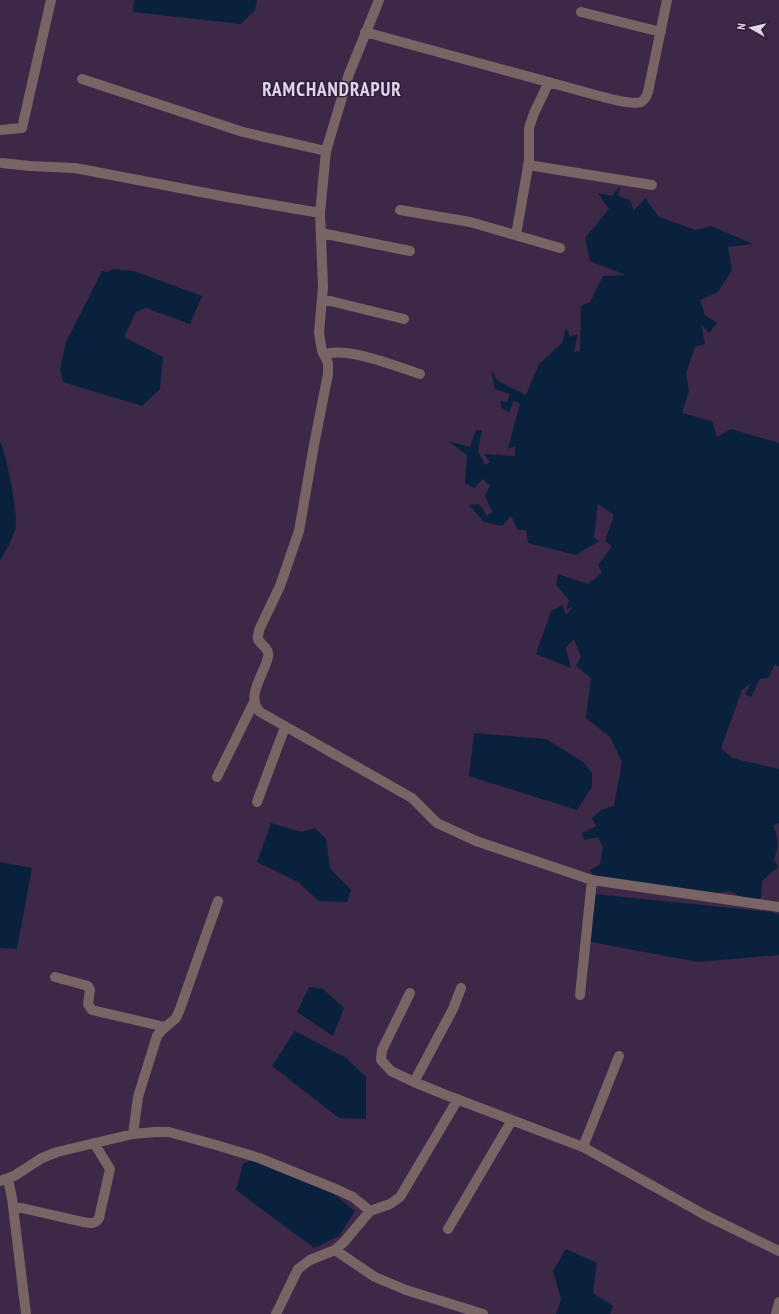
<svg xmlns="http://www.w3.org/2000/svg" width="779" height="1314" font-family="'PT Sans Narrow',sans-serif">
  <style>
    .water { fill: #09213c }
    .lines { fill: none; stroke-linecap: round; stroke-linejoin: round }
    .minor { stroke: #796465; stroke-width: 10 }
    .labels { text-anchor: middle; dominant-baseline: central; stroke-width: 3; stroke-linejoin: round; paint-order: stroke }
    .district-label { font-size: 19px; font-weight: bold; letter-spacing: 1px; fill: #e1d5e8; stroke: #321e3c }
  </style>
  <rect width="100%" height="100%" fill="#3d2847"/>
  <path class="water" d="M134,0H257L255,10L241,24L133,12Z
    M620,186L618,196L630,200L634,211L645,198L659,217L696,230L711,226L753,244L728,247L732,270L718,292L700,300L705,315L717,323L709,333L701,324L705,344L695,347L686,373L689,391L682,413L712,421L717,437L731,429L779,443V667L775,664L768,678L760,679L751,697L745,694L751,683L742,690L721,748L732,758L779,769V823L773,825C779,840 779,844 774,860L778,867L762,881L761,898L749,901L730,891L699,896L594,877L590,870L600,864L603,847L598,837L584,840L582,833L596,826L592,818L601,810L614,806L622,762L610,737L586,718L591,678L576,666L581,657L574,639L566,648L571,668L536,654L551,611L562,605L566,615L573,607L566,609L569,600L556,585L558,574L588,584L602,573L598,565L612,546L605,541L614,515L598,504L594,538L599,541L576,555L528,543L526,530H518L511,516L502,526L484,522L469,505L479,504L487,516L492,512L485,495L490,486L483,479L474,488L465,483L467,455L448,441L470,447L476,430H482L478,451L485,465L490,462L484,454L515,456V446L508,449L520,403L513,401L509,413L502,408L500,401L507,402L510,394L495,389L491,370L498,381L526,395L539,364L562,343L566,328L570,337L578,334L574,352L580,351L581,306L590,302L603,276L626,275L590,261L585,238L609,209L598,193L612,196Z
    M114,269L134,271L202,296L190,324L146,308L136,312L124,337L163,357L160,389L142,406L63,382L60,370L66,342L102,271L106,272Z
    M0,442C7,454 19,518 15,530C12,541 5,551 0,561Z
    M474,733L546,739L583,762L592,773V787L577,810L469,776Z
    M271,823L301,832L315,828L326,839L330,868L351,890L347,902L319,901L298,882L257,862Z
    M0,862L32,868L17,949L0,948Z
    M594,894L771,912L779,914V955L698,962L591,942Z
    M309,987L323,989L344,1008L333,1036L297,1012Z
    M295,1031L346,1058L366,1077V1119L339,1118L272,1066Z
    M256,1158L322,1185L355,1211L339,1236L314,1248L236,1190L243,1164Z
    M566,1249L597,1263L593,1293L613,1306L610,1314H556L561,1299L553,1271Z"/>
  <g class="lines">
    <path class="minor" d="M379,0L349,74L326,151L320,213L323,286L319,333L322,351L328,363V374L314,445L299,531L280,586L259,630C259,633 257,636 258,639C261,646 270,648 268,657C264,675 245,696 260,712L412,798L437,823L476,841L592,880L779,907
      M581,12L661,32
      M365,32L603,97C612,99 632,105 641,102C645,100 647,95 648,92L667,0
      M82,79L243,132L326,151
      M0,130L22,128L51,0
      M2,163L30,166L75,168L227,197L320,213
      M528,165L652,185
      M400,210L470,222L560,248
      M321,233L410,251
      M516,235L529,161V128L534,113L549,82
      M322,299L404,319
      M324,355C344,345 398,367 420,374
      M217,777L254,702
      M257,802L285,727
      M55,977L88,986L90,990L88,1004L92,1010L165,1027
      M410,993L382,1050L381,1060L391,1071L414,1082L446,1095L583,1147L705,1215L779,1251
      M580,995L592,880
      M414,1082L453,1009L461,988
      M133,1134L138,1097L157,1036L162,1030L176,1018L180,1009L218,901
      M583,1147L619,1056
      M8,1179L12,1198L26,1314
      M0,1181L14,1176L42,1158L57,1152L133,1134L155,1132H169L216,1145L259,1158L338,1190L353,1197L370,1211
      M13,1206L83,1222C90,1223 95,1225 99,1218L110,1169L94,1143
      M448,1229L512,1120
      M335,1250L375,1277L406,1290L483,1314
      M276,1314L298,1269L310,1260L335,1250L344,1242L370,1211L390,1204L400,1197L458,1099
      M776,1314L779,1302"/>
  </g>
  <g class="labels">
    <g class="district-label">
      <text x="332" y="89">RAMCHANDRAPUR</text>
    </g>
  </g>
  <g transform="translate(751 28) rotate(278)" stroke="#321e3c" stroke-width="3" paint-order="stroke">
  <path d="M0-3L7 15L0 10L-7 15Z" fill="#e1d5e8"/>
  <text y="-6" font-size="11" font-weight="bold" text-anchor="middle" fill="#e1d5e8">N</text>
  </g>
</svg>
